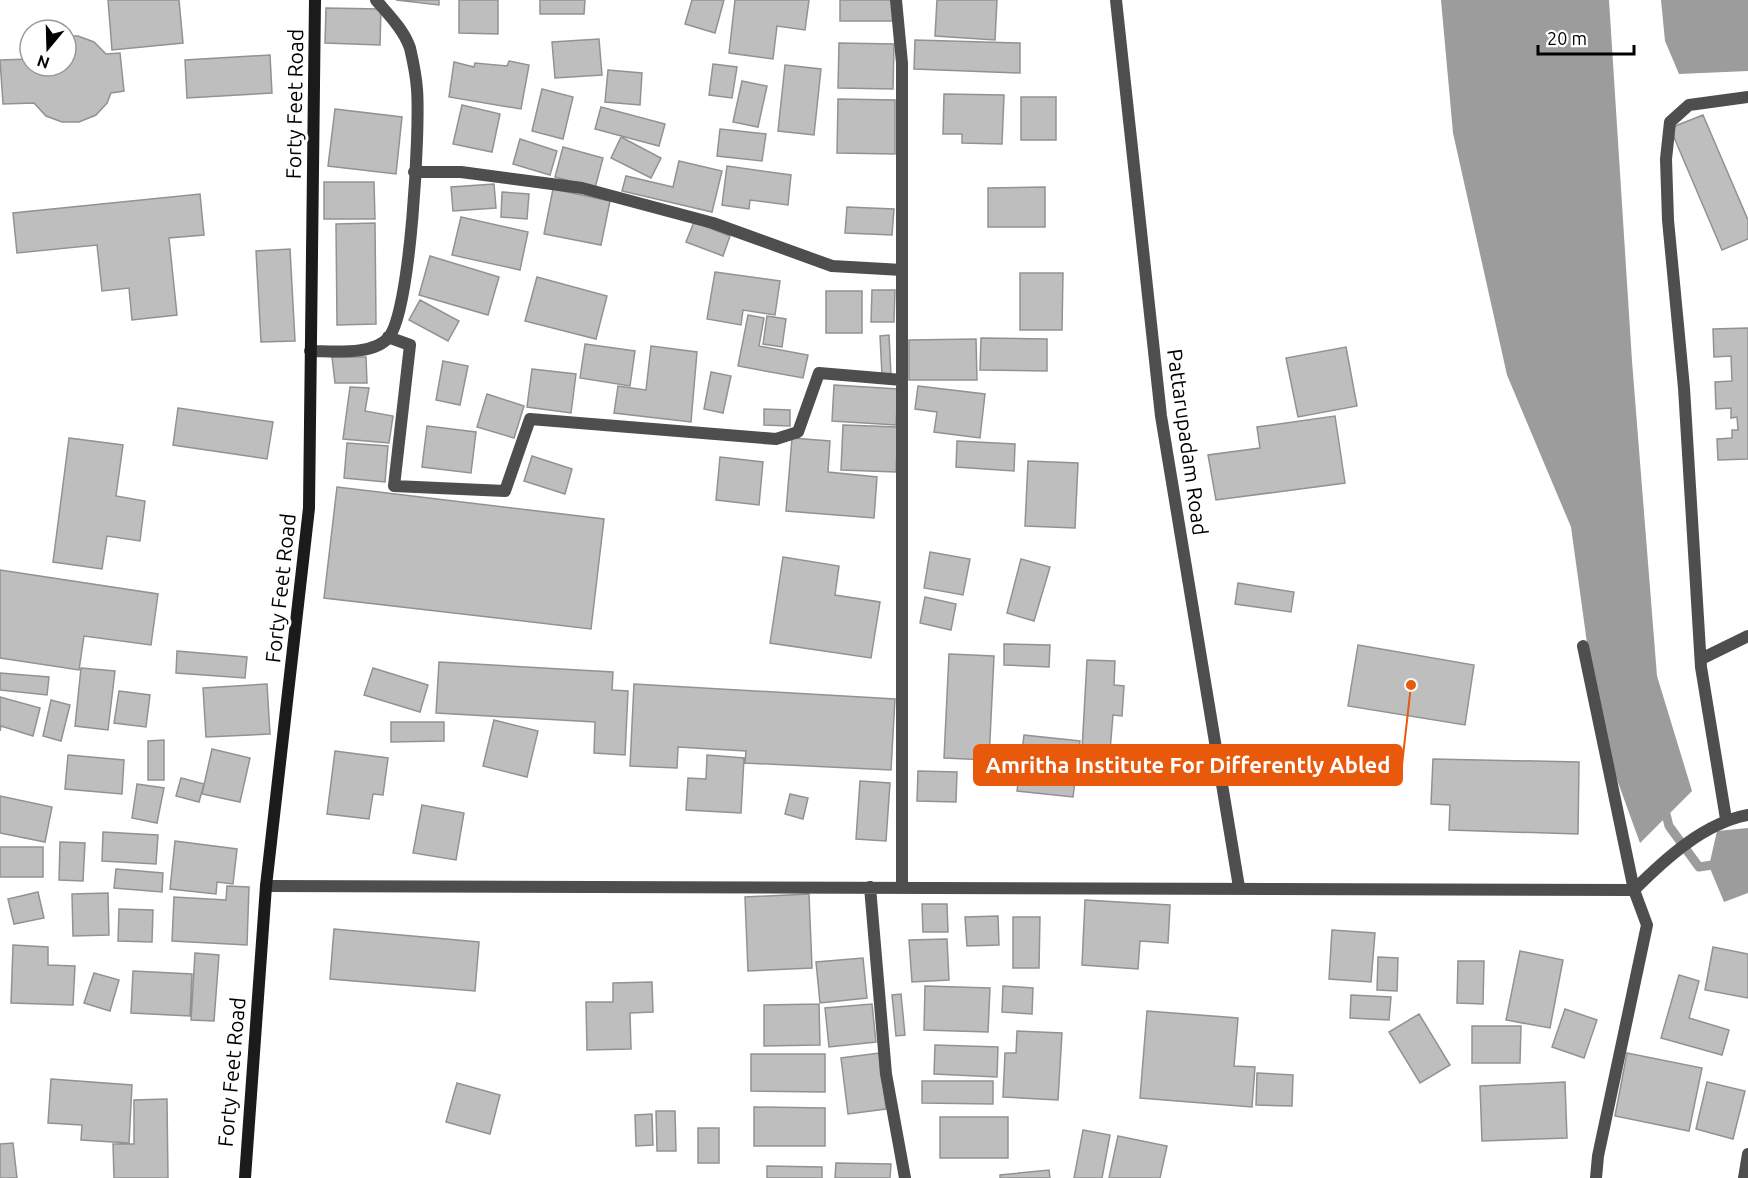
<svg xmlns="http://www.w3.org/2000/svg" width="1748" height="1178" font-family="Ubuntu,sans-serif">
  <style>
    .water { fill: #9c9c9c }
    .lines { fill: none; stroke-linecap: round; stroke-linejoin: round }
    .stream { stroke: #9c9c9c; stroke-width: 9 }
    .building { fill: #bebebe; stroke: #929292; stroke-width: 1.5 }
    .street { stroke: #4e4e4e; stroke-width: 12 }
    .secondary { stroke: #1b1b1b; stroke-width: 12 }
    .labels { text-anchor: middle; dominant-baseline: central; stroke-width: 6; stroke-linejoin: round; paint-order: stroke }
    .street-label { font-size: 21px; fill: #000; stroke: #fff }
    .leader { fill: none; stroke: #e8590c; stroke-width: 2 }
    .callout-dot { fill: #e8590c; stroke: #fff; stroke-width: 2 }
    .callout { fill: #e8590c; stroke: #e8590c; stroke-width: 2 }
    .callout-label { font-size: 22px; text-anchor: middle; font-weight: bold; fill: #fff }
  </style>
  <rect width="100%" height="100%" fill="#fff"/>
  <path class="water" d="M1441,0H1609L1632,361L1657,676L1692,791L1640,843L1599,730L1571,527L1507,375L1453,133Z
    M1661,0H1748V71L1679,74L1665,41Z
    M1748,828V893L1724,902L1709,866L1717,831Z"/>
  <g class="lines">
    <path class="stream" d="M1664,806L1669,826L1699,867L1719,864"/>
  </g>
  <path class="building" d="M108,0H179L183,43L112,50Z
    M396,0H439V5Z
    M459,0H498V34L459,33Z
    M540,0H585L584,14H540Z
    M692,0H724L715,33L685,24Z
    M735,0H809L805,30L777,26L773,59L729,53Z
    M840,0H893V21H840Z
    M937,0H997L995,40L935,36Z
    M326,8L381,9L380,45L325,43Z
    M66,36H78L94,42L106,54L120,53L124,91L111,93L107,103L96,115L79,122H62L46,116L34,103L3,104L0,60L30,59V66H66Z
    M599,39L602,75L555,78L552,42Z
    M915,40L1020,43V73L914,69Z
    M839,43L894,44L893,89L838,88Z
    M270,55L272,93L187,98L185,60Z
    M509,61L529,65L521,109L449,97L454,62L474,67L475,63L507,66Z
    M713,64L737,67L732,98L709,95Z
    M785,65L821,69L814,135L778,131Z
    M608,70L642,73L640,105L605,102Z
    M742,81L767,86L758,127L733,122Z
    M542,89L573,97L563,139L532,131Z
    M944,94L1004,95L1002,144L962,143V134H943Z
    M1021,97H1056V140H1021Z
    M838,99L895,100V154L837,153Z
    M462,105L500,114L492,152L453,144Z
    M601,107L665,124L659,146L595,129Z
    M335,109L402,117L396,174L328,166Z
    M1703,115L1748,220V239L1722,250L1670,128Z
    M720,129L766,134L762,161L717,156Z
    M621,137L661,158L651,178L611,158Z
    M520,139L557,151L550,175L513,164Z
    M563,147L603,158L595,188L555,177Z
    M679,161L722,171L712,212L622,191L626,176L673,187Z
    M727,166L791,175L788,205L750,200L749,209L722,205Z
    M324,182H374L375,219H324Z
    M494,184L496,208L453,211L451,187Z
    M1045,187V227H988V188Z
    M553,189L610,201L601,245L544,234Z
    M502,192L529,194L527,219L501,217Z
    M200,194L204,235L169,238L177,315L132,320L129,288L102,291L97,245L17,253L13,213Z
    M847,207L894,209L892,235L845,233Z
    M461,217L528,232L520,270L452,255Z
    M694,222L730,236L723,256L686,242Z
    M375,223L376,324L337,325L336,224Z
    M290,249L295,341L261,342L256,251Z
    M430,256L499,277L488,315L419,295Z
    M715,272L780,281L775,315L743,310L741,325L707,319Z
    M1020,273H1063L1062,330H1020Z
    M537,277L607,296L596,339L525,321Z
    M872,290H895L894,322H871Z
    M826,291H862V333H826Z
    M420,300L459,321L448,341L409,320Z
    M748,315L764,318L759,346L808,355L803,378L738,366Z
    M767,316L786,319L782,347L763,344Z
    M1748,328V459L1718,460L1717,439L1732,438V430H1738L1737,417L1731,418V408L1716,409L1715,382L1732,381L1731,356L1714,357L1713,329Z
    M889,335L891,375H882L880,336Z
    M981,338L1047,339V371L980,370Z
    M976,339L977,380H909V340Z
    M585,344L635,351L630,386L580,378Z
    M651,346L697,352L691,422L614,413L618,386L646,390Z
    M1346,347L1357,406L1298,417L1286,358Z
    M332,357H366L367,383H335Z
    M443,361L468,366L460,405L436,400Z
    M532,369L576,374L571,413L527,407Z
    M711,372L731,376L723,413L704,409Z
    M834,385L898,389L896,425L832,421Z
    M918,386L985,394L980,438L934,432L937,412L915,409Z
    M350,387L369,388L365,411L393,416L389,443L343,439Z
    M487,394L524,406L514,438L477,427Z
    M178,408L273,422L267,459L173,445Z
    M764,409L790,410V426L764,425Z
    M1335,416L1345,483L1216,500L1208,455L1260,448L1257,427Z
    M843,425L898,427L896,472L841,470Z
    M427,426L476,432L471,473L422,467Z
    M69,438L123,445L116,496L145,501L140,541L107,536L102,569L53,562Z
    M792,438L830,441L828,472L877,477L874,518L786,511Z
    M957,441L1015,444L1014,471L956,467Z
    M347,443L388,446L385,482L344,478Z
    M532,456L572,469L565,494L524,481Z
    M720,457L763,462L759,505L716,500Z
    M1028,461L1078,463L1075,528L1025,526Z
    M337,487L604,519L591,629L324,598Z
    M930,552L970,559L963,595L924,588Z
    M783,557L839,566L835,595L880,602L871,658L770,643Z
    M1021,559L1050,567L1034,621L1007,613Z
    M0,570L158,594L151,645L84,636L79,670L0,658Z
    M1238,583L1294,592L1291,612L1235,604Z
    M925,597L956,604L951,630L920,623Z
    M1004,644L1050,645L1049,667L1004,665Z
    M1358,645L1474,665L1465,725L1348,706Z
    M177,651L247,657L245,678L176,673Z
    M949,654L994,656L989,760L944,758Z
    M1087,660L1115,661L1114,685L1124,686L1122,716L1113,715L1110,751L1082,750Z
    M439,662L613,672L612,690L628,691L625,755L594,753L595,722L436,713Z
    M81,668L115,671L108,730L75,726Z
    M373,668L428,685L420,712L364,695Z
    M0,673L49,677L47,695L0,690Z
    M267,684L270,734L206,737L203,688Z
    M634,684L895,699L891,770L745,763L746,751L678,747L677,768L630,766Z
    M119,691L150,695L146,727L114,723Z
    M0,697L40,708L33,736L1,726L0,731Z
    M51,700L70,705L61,741L43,736Z
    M494,720L538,731L527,777L483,766Z
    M391,722H444V741L391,742Z
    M1024,735L1080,741L1073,797L1017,791Z
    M164,740V780H148V741Z
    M212,749L250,758L240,802L202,794Z
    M335,751L388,758L383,795L373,794L369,819L327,814Z
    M68,755L124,760L122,794L65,789Z
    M707,755L744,758L741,813L686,810L688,778L706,779Z
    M1433,759L1579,762L1578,834L1449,830L1450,805L1431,804Z
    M918,771L957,772L956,802L917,801Z
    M181,778L204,784L199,802L176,796Z
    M860,781L890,783L886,841L856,839Z
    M137,784L164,788L157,823L132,818Z
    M790,794L808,798L803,819L785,814Z
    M0,796L52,807L45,842L0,833Z
    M422,805L464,813L456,860L413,853Z
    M103,832L158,835L156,864L102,861Z
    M175,841L237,849L233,884L217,882L216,894L170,889Z
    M60,842L85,843L83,881L59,880Z
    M0,847H43V877H0Z
    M116,869L163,873L162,892L114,888Z
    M227,886L249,887L247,945L172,941L174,897L226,900Z
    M38,892L44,918L14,924L8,899Z
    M108,893L109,935L73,936L72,894Z
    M809,894L812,968L748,971L745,897Z
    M1085,900L1170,905L1168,943L1140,941L1138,969L1082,965Z
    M922,904H947L948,932H923Z
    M119,909L153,910L152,942L118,941Z
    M998,916L999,945L967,946L965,917Z
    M1013,917H1040L1039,968H1013Z
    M334,929L479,942L475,991L330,979Z
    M1332,930L1375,933L1371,982L1329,979Z
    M947,939L949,980L912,982L909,940Z
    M13,945L48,947V965L75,966L73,1005L11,1003Z
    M1713,947L1748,954V998L1705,990Z
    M1520,951L1563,960L1550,1028L1506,1020Z
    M195,953L219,955L214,1021L191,1020Z
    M1378,957L1398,958L1397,991L1377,990Z
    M863,958L867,998L820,1003L816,962Z
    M1458,961H1484L1483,1004L1457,1003Z
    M133,971L192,974L190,1016L131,1013Z
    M94,973L119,980L110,1011L84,1003Z
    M1679,975L1699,981L1689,1018L1729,1030L1722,1055L1661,1038Z
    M652,982L653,1012L630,1013L631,1049L587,1050L586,1002H613V983Z
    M925,986L990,988L988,1032L924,1030Z
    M1003,986L1033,988L1032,1014L1002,1012Z
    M901,994L905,1035L896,1036L892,995Z
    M1351,995L1391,997L1389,1020L1350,1018Z
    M819,1004L820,1045L764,1046V1005Z
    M872,1004L876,1042L829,1047L825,1008Z
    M1565,1009L1597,1020L1584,1058L1552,1047Z
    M1147,1011L1238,1018L1234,1066L1255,1067L1252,1107L1140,1098Z
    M1419,1014L1450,1065L1420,1083L1389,1032Z
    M1472,1026H1521L1520,1063H1472Z
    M1017,1031L1062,1033L1058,1100L1003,1097L1005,1053H1016Z
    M935,1045L998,1047L997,1077L934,1074Z
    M879,1053L886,1109L848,1114L841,1058Z
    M1627,1053L1702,1068L1689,1131L1615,1116Z
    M751,1054H825V1092L751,1091Z
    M1257,1073L1293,1075L1292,1106L1256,1105Z
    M51,1079L132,1085L129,1143L81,1140L82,1125L48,1123Z
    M922,1081H993V1104L922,1103Z
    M1565,1082L1567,1138L1482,1141L1480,1086Z
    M1707,1082L1745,1091L1733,1139L1696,1129Z
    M457,1083L500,1095L490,1134L446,1122Z
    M167,1099L168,1178H114L113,1144H134V1100Z
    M754,1107L825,1108V1146H754Z
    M656,1111H675L676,1151H657Z
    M652,1114L653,1145L636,1146L635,1115Z
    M940,1117H1008V1158H940Z
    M698,1128H719V1163H698Z
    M1083,1130L1110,1135L1102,1178H1074Z
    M1118,1136L1167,1146L1160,1178H1109Z
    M13,1143L17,1178H0V1144Z
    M836,1163L891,1164L890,1178H835Z
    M767,1166L822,1167V1178H767Z
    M1049,1170L1050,1178H1000V1175Z"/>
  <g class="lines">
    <path class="street" d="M896,0L902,63V887
      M1116,0L1161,416L1239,887
      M414,172H461L582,188L713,223L832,266L902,270
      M388,337L410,345L394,486L505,491L530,419L776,439L798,432L819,373L902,380
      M310,351C332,351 374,356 389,337C411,309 420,129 417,89C416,76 413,61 410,48C404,30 388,14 376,0
      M1583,646L1634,890L1647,925L1598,1156L1596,1178
      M1701,659L1748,636
      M1726,819L1701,667L1684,388L1668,220L1666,159L1670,122L1689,105L1748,97
      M266,886L1634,890C1665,859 1704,823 1748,815
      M870,887L886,1074L905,1178
      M1744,1178L1748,1154"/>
    <path class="secondary" d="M245,1178L266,886L309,508L315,0"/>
  </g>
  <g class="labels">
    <g class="street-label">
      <text transform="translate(294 104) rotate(-89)">Forty Feet Road</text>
      <text transform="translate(1188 442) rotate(82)">Pattarupadam Road</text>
      <text transform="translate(280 588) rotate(-84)">Forty Feet Road</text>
      <text transform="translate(231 1072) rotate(-85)">Forty Feet Road</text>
    </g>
  </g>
  <path class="leader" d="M1411 685L1402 765"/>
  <circle class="callout-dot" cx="1411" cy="685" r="6"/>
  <rect class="callout" x="974" y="745" width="428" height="40" rx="6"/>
  <g class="callout-label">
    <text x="1188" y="773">Amritha Institute For Differently Abled</text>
  </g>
  <g transform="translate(48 48) rotate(199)"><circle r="28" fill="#ffffff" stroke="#999999" stroke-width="1.5"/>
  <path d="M0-4.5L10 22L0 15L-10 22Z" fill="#000000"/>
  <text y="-9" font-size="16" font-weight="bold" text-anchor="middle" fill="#000000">N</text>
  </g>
  <path d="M1538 45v9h96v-9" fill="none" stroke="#000000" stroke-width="3"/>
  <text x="1547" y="45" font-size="18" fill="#000000" stroke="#ffffff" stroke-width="4.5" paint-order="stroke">20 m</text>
</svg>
